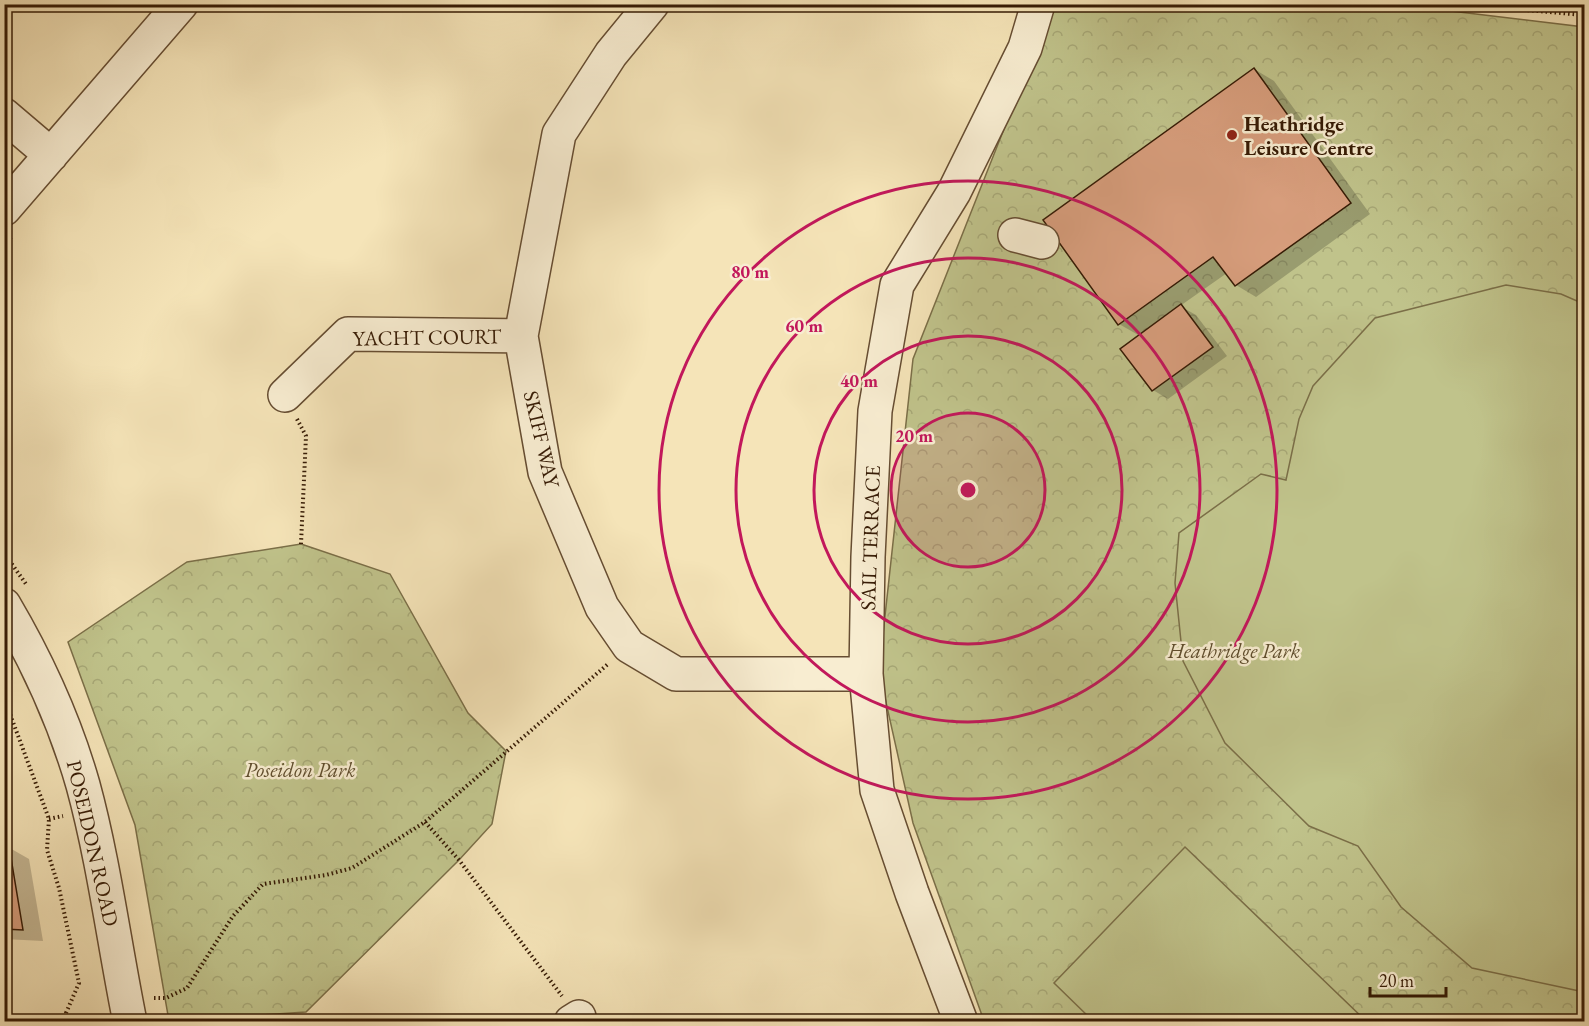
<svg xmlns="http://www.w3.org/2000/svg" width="1589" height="1026" font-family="'EB Garamond',serif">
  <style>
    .park { fill: url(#park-crowns); stroke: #7b6f48; stroke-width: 1.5 }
    .pitch { fill: #c0c38b; stroke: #7b6f48; stroke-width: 1.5 }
    .shadow { fill: #0003 }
    .building { fill: #d79d7c; stroke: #361b05; stroke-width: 1.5 }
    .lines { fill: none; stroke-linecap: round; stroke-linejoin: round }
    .minor-casing { stroke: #664d32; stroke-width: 36 }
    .path { stroke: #361b05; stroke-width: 4; stroke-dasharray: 1.5 3; stroke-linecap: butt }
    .minor { stroke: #f8edd1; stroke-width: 33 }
    .ring { fill: none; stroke: #c2185b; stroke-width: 3 }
    .poi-dot { fill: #8f2418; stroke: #f8edd1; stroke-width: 2 }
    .labels { text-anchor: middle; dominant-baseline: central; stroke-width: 5; stroke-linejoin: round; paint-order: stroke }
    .poi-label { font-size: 21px; font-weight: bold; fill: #361b05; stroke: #f8edd1; text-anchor: start }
    .street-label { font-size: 21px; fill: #361b05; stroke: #f8edd1 }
    .park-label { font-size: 21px; font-style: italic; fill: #5f4d2d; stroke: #f8edd1 }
    .centre { fill: #c2185b; stroke: #f8edd1; stroke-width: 3 }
    .ring-label { font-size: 18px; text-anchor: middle; font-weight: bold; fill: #c2185b; stroke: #f8edd1; stroke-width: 5; stroke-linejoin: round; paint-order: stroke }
  </style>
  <defs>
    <pattern id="park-crowns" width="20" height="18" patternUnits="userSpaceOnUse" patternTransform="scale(1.5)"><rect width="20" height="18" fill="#c0c38b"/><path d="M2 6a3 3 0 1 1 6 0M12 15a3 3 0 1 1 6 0" fill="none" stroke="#a6a776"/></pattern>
  </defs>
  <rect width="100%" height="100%" fill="#f5e4b8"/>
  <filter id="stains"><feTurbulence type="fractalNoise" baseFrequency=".00333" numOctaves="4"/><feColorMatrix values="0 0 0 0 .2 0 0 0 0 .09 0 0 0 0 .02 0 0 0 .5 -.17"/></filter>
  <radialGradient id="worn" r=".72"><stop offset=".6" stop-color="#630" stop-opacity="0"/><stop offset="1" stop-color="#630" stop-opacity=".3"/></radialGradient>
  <path class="park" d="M1392,4L1584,27V1021H984L913,823L879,671L913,359L1053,5Z
    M301,544L390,574L468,713L506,751L492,824L459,860L306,1012L169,1021L135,825L68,642L187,562Z"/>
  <path class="pitch" d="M1506,285L1561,294L1584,304V992L1472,968L1401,907L1358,846L1309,826L1225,743L1183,661L1175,583L1179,533L1261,474L1286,480L1299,419L1313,386L1375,318Z
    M1185,847L1366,1021H1093L1054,983Z"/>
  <path class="shadow" d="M1254,69L1274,81L1370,214L1256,297L1236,285L1227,273L1180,306L1196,315L1227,356L1168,399L1153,390L1140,336L1119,324Z
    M4,847H8L29,859L43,941L4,939Z"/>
  <path class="building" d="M1254,68L1351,203L1235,286L1213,257L1118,325L1043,220Z
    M1181,304L1213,347L1152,391L1120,349Z
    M4,846H9L23,930L4,929Z"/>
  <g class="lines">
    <g class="minor-casing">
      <path id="minor" d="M652,4L611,54L559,134L521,336L545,472L602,607L629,646L676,674H866
        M4,115L51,155
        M4,209L181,4
        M1015,235L1042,242
        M285,395L348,334L521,336
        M4,605C37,661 65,722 83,785C104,862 114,943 130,1022
        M571,1022L579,1017
        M961,1022L912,893L877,790L866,674L868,557L875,411L897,285L954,192L1025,48L1038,4"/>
    </g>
    <path class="path" d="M1456,4L1584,15
      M4,245L12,236
      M297,419L306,436L301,544
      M4,553L26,584
      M4,703L7,706L49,819L47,850L59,888L79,983L66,1013L67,1022
      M49,819L63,816
      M425,822L459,860L562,996
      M154,998H166L187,988L233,916L263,884L326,875L352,868L425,822L608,664"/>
    <use href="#minor" class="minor"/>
  </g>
  <circle cx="968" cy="490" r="77" fill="#c2185b" fill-opacity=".12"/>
  <g class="ring">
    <circle cx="968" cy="490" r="77"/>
    <circle cx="968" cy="490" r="154"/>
    <circle cx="968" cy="490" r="232"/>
    <circle cx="968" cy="490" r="309"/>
  </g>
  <circle class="poi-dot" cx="1232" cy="135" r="6"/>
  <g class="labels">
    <g class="poi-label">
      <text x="1244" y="123">Heathridge<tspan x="1244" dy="24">Leisure Centre</tspan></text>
    </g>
    <g class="street-label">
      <text transform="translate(427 337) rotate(-1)">YACHT COURT</text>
      <text transform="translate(542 439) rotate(77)">SKIFF WAY</text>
      <text transform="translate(870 538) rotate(-88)">SAIL TERRACE</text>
      <text transform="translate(93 843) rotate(77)">POSEIDON ROAD</text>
    </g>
    <g class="park-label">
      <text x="1234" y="650">Heathridge Park</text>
      <text x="300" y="769">Poseidon Park</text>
    </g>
  </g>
  <circle cx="968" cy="490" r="9" class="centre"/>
  <g class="ring-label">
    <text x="750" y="278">80 m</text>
    <text x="804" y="332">60 m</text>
    <text x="859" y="387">40 m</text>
    <text x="914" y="442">20 m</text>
  </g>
  <rect width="1589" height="1026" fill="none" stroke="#f5e4b8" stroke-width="24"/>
  <rect x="6" y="6" width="1577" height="1014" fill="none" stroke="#361b05" stroke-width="3"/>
  <rect x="12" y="12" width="1565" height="1002" fill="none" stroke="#361b05" stroke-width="1.5"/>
  <path d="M1370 987v9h76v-9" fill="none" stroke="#361b05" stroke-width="3"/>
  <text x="1379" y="987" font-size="18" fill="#361b05" stroke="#f8edd1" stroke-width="4.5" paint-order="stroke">20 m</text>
  <rect width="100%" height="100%" filter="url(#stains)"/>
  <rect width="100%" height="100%" fill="url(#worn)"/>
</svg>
